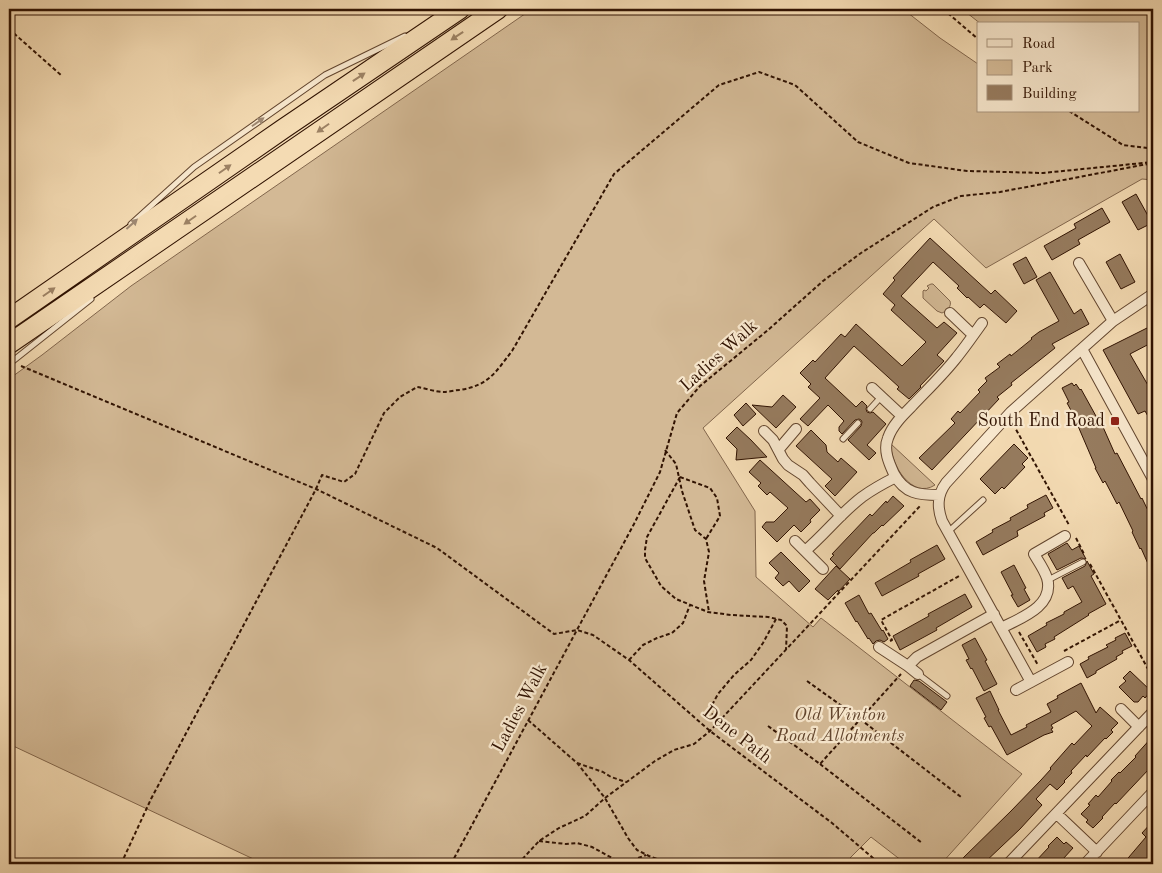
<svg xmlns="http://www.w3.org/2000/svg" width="1162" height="873" font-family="'Old Standard TT',serif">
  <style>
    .green { fill: #d3b995; stroke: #82664c }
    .building { fill: #967b5e; stroke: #311302 }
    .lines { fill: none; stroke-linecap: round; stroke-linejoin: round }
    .lane-casing { stroke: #62452e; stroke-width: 7 }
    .street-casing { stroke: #62452e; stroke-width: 12 }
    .highway-casing { stroke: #311302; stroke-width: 21 }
    .path { stroke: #311302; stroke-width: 2; stroke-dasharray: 4 2.5; stroke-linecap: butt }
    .lane { stroke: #f8e8ce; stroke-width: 5 }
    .street { stroke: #f8e8ce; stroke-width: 10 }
    .highway { stroke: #f4dbb3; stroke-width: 19 }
    .oneway { fill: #9c8163 }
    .oneway2 { fill: #9e8872 }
    .poi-dot { fill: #8f2418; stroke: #f8e8ce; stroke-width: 2 }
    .labels { text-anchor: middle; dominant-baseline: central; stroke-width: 4.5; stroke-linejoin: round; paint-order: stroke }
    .street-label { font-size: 18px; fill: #311302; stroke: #f8e8ce }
    .poi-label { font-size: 18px; fill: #311302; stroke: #f8e8ce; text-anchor: end }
    .park-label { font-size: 18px; font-style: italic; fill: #62452e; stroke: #f8e8ce }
  </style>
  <rect width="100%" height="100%" fill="#f4dbb3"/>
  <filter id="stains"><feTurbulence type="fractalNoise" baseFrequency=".004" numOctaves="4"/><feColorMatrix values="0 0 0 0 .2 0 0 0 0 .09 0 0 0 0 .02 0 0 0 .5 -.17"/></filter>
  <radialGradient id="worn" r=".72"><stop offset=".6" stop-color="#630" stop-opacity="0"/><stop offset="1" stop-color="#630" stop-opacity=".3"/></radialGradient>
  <path class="green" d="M532,9H903L940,38L978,64V111H1138V24H981L962,9H1153V180L1142,179L986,268L934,219L703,428L755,511L756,577L813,627L821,618L1022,774L941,864H906L871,837L844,864H264L9,744V379L42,355L131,286Z
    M931,284H933L950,301C952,306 947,311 942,313L937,311L923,298V291L924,290L926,291L929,288L927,286Z
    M891,444L935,485C912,500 890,464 891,444Z"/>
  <path class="building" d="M1136,194L1152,223L1138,230L1122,202Z
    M1102,208L1110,222L1078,240L1080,244L1052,260L1044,246L1076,228L1074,224Z
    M930,238L991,294L995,290L1017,311L1006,323L984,304L980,308L968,297L967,298L957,288L959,286L933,262L901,296L937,328L944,322L957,333L937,355L944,361L920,386L921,387L909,399L897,389L899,387L854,346L825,378L856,407L862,401L867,406L866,409L867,412L870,413L873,412L886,424L867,445L876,453L869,460L848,440L861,426L862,422L861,420L859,419L855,420L842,434L839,431V427L844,421L828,405L808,426L800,419L820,398L808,387L811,384L800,373L813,360L815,362L841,334L845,337L856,324L902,366L926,342L891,310L895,305L883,294L895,280L893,278Z
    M1120,254L1135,282L1121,289L1106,262Z
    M1026,257L1037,277L1024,284L1013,264Z
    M1050,272L1074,314L1081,309L1089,324L1052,344L1055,348L1011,383L1012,385L997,397L999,399L932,470L919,458L955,423L951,419L958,411L960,413L980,392L978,390L987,381L985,378L1000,367L997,364L1010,354L1011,356L1032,339L1031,338L1039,332L1059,321L1036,280Z
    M1153,325V342L1130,354L1149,387L1153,385V425L1145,411L1138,414L1103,350Z
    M1072,383L1074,386L1076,384L1080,390L1081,389L1102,427H1103L1115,454L1117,453L1141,499L1142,498L1153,521V575L1141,548L1140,549L1132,532L1133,531L1119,502L1117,504L1105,481L1103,483L1095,468H1096L1078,426L1079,425L1067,403L1069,402L1062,388Z
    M783,395L796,407L776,428L752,405L772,407Z
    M746,403L756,414L743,426L734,415Z
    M737,427L751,440L767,457L736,460L737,449L726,438Z
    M811,430L826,445L827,452L838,462L841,458L857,472L835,496L825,486L832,479L796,446Z
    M1014,444L1028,458L1022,464L1025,467L1004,489L1002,487L995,494L980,479Z
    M760,460L806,502L810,499L820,510L810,520L811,522L801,532L794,525L777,542L762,527L766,522H774L788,508L770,492L767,495L758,486L761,483L749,472Z
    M1046,495L1053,508L1044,513L1045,516L1017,531L1018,536L983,555L976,542L993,532L992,530L1011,520L1010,518L1028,508L1027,505Z
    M893,496L904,506L883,526L882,525L874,533H873L840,569L830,559L834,555L832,554L870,514L872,516L886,501L887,503Z
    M1067,543L1072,550L1079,546L1086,559L1081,558L1057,570L1048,554Z
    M937,545L945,559L918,574L919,576L882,596L875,583L911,562L910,560Z
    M781,552L810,581L799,592L789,581L783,586L775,578L779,573L769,563Z
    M1087,561L1094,574L1091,576L1106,604L1088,614L1089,615L1054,637L1055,639L1045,644L1046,647L1037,652L1028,636L1047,625L1046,623L1064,614V612L1082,602L1073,586L1068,589L1062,578L1085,566Z
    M1014,565L1026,588L1024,589L1030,600L1018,607L1011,595H1013L1001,572Z
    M836,566L850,579L838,592V590L828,600L815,589Z
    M965,594L972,607L936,628L937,630L900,650L893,636L929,616L928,614Z
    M859,595L869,614L871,613L882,631L883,630L888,639L884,642L880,640L876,641L873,644L869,638L868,639L857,621L856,622L845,603Z
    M1125,633L1132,646L1122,651L1123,653L1116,657L1117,659L1096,671V673L1087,678L1080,664L1089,659L1088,657L1108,647L1106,645L1116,640L1115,638Z
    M975,638L987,660L985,661L997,684L984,691L972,668L971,669L966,660L969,659L962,645Z
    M1130,671L1151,691L1145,698L1143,696L1138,702H1134L1119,687L1126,681L1123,678Z
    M914,680L919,681L947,702L941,710L910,686Z
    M1081,683L1096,713L1100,707L1118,723L1111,730L1113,732L1106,739L1105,738L1087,757L1086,755L1071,771L1072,773L1064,781L1065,782L1057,790L1050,784L1036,799L1042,805L1020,829L983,864H970L963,858L1011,811L1041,780L1051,769L1050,768L1072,743L1074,745L1092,726L1076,711L1051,725L1053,728L1051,729L1053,732L1044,735L1007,755L991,726L989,727L984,718L986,717L976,698L990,691L999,710H998L1011,735L1027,727L1026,725L1051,712L1047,704L1058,698L1057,696Z
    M1153,736V763L1148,768L1149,769L1116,804L1115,803L1102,817L1103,818L1093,828L1086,822L1088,820L1081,814L1090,805L1088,804L1096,795L1098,797L1112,781L1111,780L1119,772L1120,773L1136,757L1135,756Z
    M1153,821V864H1123L1146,837L1142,833Z
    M1057,837L1064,844L1066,842L1073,848L1063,859L1068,864H1033L1049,847L1048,846Z"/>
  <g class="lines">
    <g class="lane-casing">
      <path id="lane" d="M131,224L194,167L325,75L405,36
        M9,364L91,299
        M870,409L881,397
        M843,439L858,423
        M948,532L983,500
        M1048,580L1083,562
        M918,674L947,696"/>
    </g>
    <g class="street-casing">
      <path id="street" d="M1079,263L1113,321
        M950,313L973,335
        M1082,349L1153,479
        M872,388L902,416
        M764,431L773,440L783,459L788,465L803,475L810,483L841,516
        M779,449L796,429
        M939,495C919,495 905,494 894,474C889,463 883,450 888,438C892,426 902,416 911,407C926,391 943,375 957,357C966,346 974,334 982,323
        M795,541L823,569
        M805,551C825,534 841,513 862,497C873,489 884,483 896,477
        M1001,628C1021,618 1055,606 1047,578C1044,569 1038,561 1034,554L1065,536
        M879,647L908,666L917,657L994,614
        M908,666L918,674
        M1031,682L942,521C937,507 937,495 946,483L1011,412L1113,321L1153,294
        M1016,690L1068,662
        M1121,709L1139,727
        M1057,814L1097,852
        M1008,864L1153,712
        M1085,864L1153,792"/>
    </g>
    <g class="highway-casing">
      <path id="highway" d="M9,319L283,129L460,9
        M9,344L498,9"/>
    </g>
    <path class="path" d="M943,9L978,39
      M9,29L62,76
      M1069,111L1123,145L1148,148L1153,152
      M21,366L316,489L437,548L554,634L577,630L593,635L629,660L710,731L832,823L880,864
      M1013,424L1069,525
      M665,450L676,464L682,491L695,530L706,539L709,552L704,581L709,612
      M680,477L647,537L645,550V558L661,586L676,599L708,612L731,615L768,617L781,620L787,626L786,650
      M680,477L710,488L717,498L720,516L706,539
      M1076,538L1084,554
      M1090,564L1153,678
      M1019,632L1038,665
      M890,641L892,640L881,620L959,576
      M1064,651L1121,620
      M629,660L643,645L657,638L672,633L683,623L690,605
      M807,681L860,719L961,797
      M528,720L577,763L605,798L628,838L637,850L649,856L671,864
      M718,722L713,716L711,707L718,694L734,675L751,660L763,643L776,619
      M768,726L820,764L901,674
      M577,763L603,772L611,777L626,782
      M820,764L922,843
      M539,841L566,844L577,843L592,847L614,859L628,862L646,855
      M121,864L151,799L316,489L322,475L344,482L355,474L384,413L400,397L417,387C425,388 435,392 444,392C449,392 455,390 460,390C489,385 495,373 512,351L614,174L719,85L759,72L795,85L858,142L909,163L967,171L1043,173L1153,162
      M451,864L634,524L660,472L677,413L700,386L768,330L823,281L861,253L933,207L961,196L1000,192L1153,163
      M518,864L539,841L559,828L585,816L605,798L655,761L674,750L694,744L710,731L920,506"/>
    <use href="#lane" class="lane"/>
    <use href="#street" class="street"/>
    <use href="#highway" class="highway"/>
  </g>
  <defs><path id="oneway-solid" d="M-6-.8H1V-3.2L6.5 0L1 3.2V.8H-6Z" transform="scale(1.25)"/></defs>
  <g class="oneway">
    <use href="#oneway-solid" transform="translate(457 36) rotate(146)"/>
    <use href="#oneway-solid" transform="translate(359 77) rotate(-34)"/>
    <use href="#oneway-solid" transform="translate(323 128) rotate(145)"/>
    <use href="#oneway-solid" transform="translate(225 169) rotate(-35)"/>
    <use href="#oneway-solid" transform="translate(190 220) rotate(145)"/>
    <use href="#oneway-solid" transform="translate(49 292) rotate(-35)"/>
  </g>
  <g class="oneway2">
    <use href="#oneway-solid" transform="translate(258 122) rotate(-35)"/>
    <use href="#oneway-solid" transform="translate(132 224) rotate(-42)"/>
  </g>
  <rect class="poi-dot" x="1110" y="416" width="10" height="10" rx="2.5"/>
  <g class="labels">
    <g class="street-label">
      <text transform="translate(719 356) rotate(-42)">Ladies Walk</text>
      <text transform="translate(520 708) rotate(-62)">Ladies Walk</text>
      <text transform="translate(737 735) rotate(38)">Dene Path</text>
    </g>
    <g class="poi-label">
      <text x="1105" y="421">South End Road</text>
    </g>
    <g class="park-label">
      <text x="840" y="715">Old Winton<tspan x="840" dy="21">Road Allotments</tspan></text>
    </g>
  </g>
  <rect width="1162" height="873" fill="none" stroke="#f4dbb3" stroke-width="30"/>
  <rect x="10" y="10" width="1142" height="853" fill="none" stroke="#311302" stroke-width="2.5"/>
  <rect x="15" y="15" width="1132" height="843" fill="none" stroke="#311302"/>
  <rect x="977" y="22" width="162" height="90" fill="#f8e8ce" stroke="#a8937c"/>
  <rect x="987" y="39" width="25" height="8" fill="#f8e8ce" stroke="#a8937c"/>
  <text x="1022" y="48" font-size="15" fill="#311302">Road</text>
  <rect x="987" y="60" width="25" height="15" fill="#d3b995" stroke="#a8937c"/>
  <text x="1022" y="72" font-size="15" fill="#311302">Park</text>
  <rect x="987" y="85" width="25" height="15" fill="#967b5e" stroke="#a8937c"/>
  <text x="1022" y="98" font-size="15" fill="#311302">Building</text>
  <rect width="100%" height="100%" filter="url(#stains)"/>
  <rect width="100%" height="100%" fill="url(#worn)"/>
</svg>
